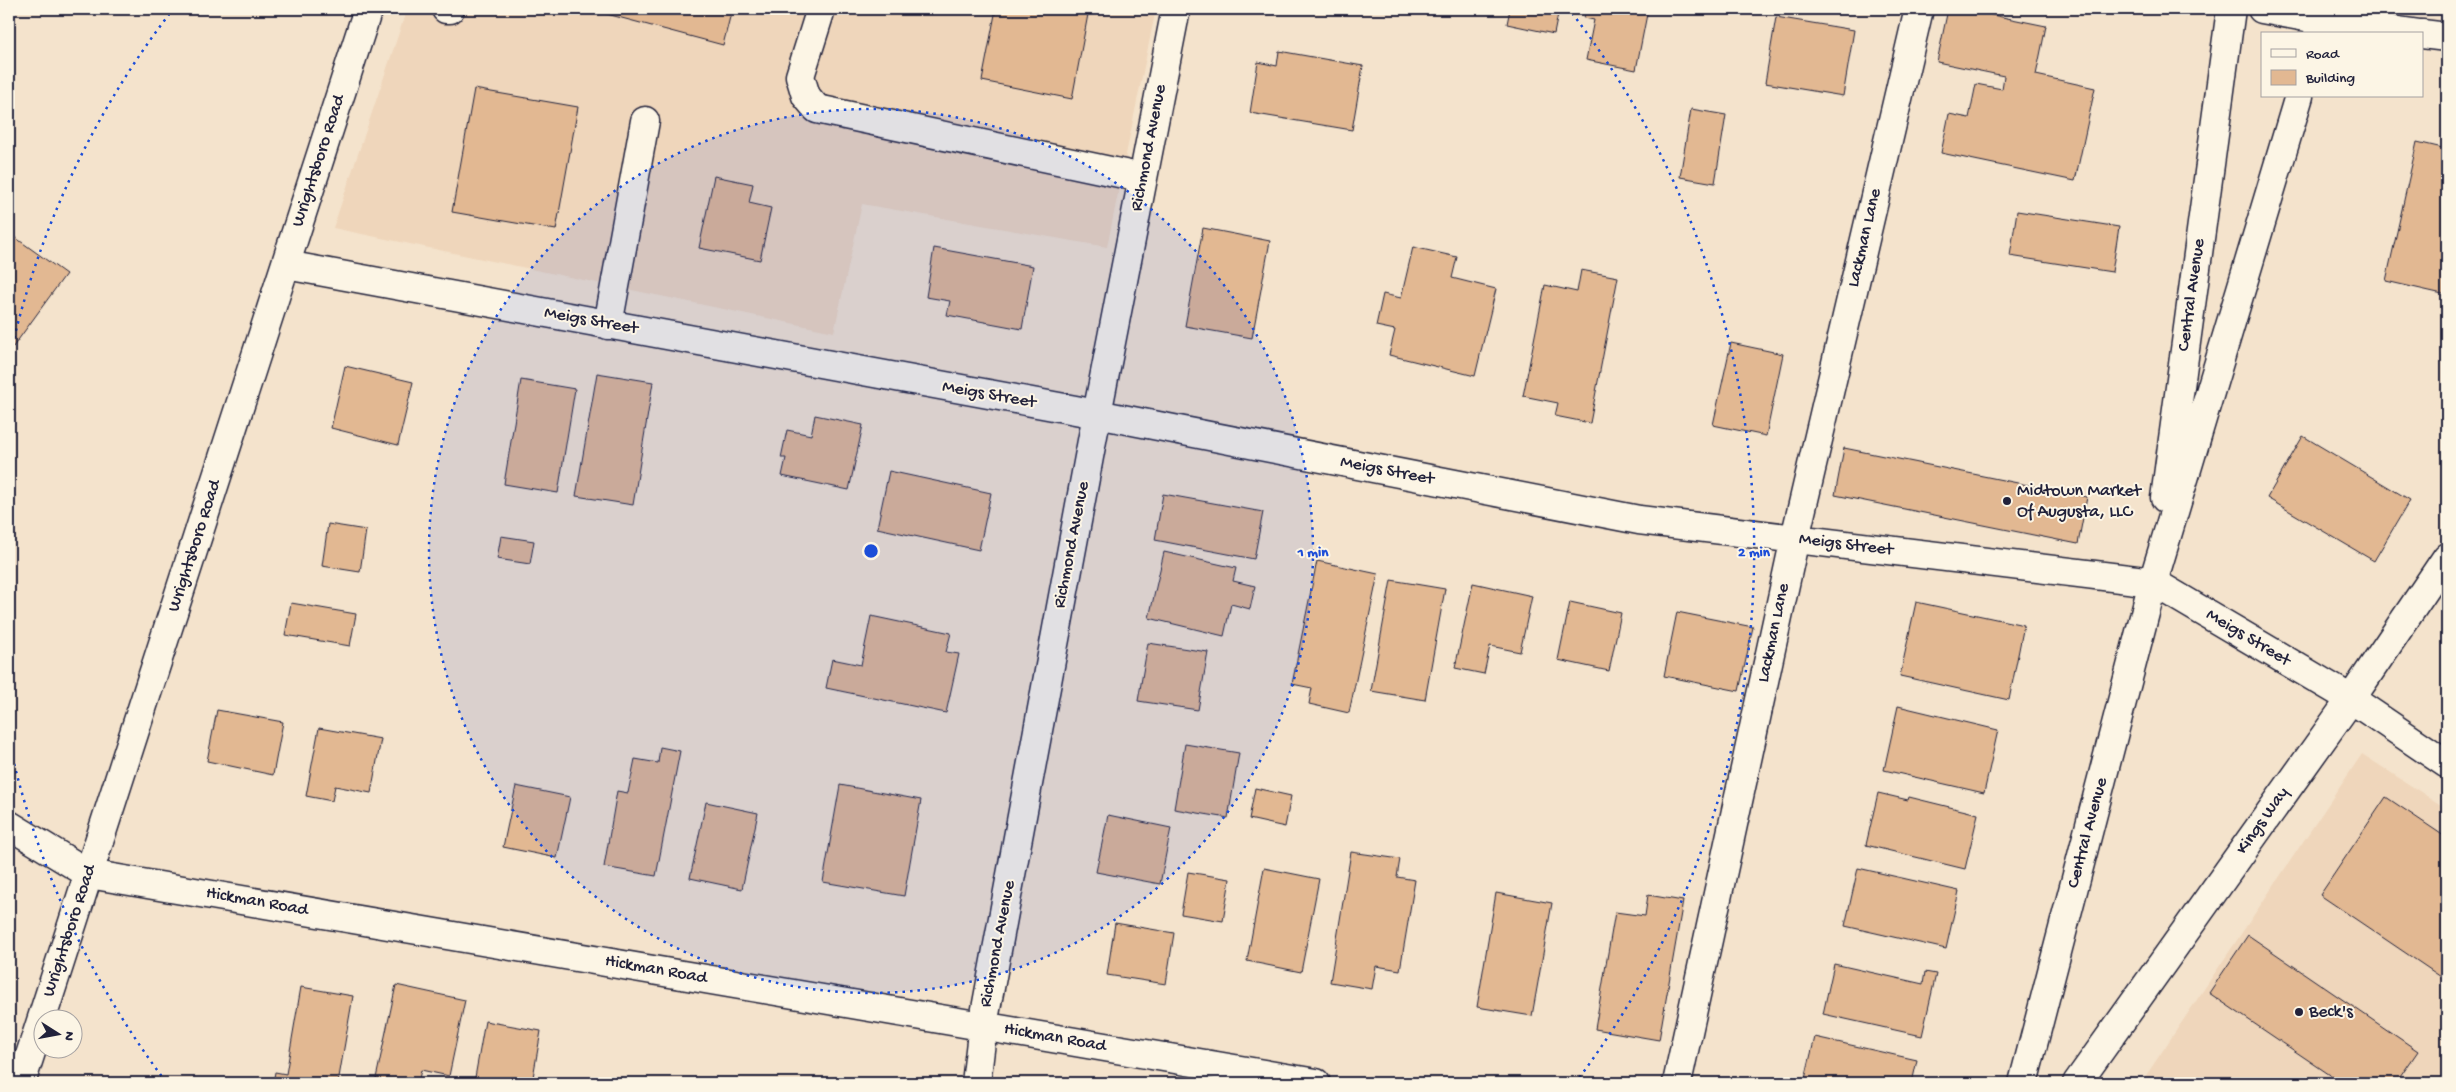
<svg xmlns="http://www.w3.org/2000/svg" width="2456" height="1092" font-family="'Gochi Hand',sans-serif">
  <style>
    .built { fill: #efd6bb }
    .building { fill: #e2b892; stroke: #22223b }
    .lines { fill: none; stroke-linecap: round; stroke-linejoin: round }
    .minor-casing { stroke: #22223b; stroke-width: 31 }
    .major-casing { stroke: #22223b; stroke-width: 31 }
    .minor { stroke: #fcf5e5; stroke-width: 28 }
    .major { stroke: #fcf5e5; stroke-width: 28 }
    .ring { fill: none; stroke: #1d4ed8; stroke-width: 2.5; stroke-dasharray: 2.5 5 }
    .poi-dot { fill: #22223b; stroke: #fcf5e5; stroke-width: 2 }
    .labels { text-anchor: middle; dominant-baseline: central; stroke-width: 4; stroke-linejoin: round; paint-order: stroke }
    .street-label { font-size: 18px; fill: #22223b; stroke: #fcf5e5 }
    .poi-label { font-size: 18px; fill: #22223b; stroke: #fcf5e5; text-anchor: start }
    .centre { fill: #1d4ed8; stroke: #fcf5e5; stroke-width: 2.5 }
    .ring-label { font-size: 15px; text-anchor: middle; font-weight: bold; fill: #1d4ed8; stroke: #fcf5e5; stroke-width: 4; stroke-linejoin: round; paint-order: stroke }
  </style>
  <rect width="100%" height="100%" fill="#f4e3cc"/>
  <filter id="ink" filterUnits="userSpaceOnUse"><feTurbulence type="fractalNoise" baseFrequency=".02" numOctaves="2"/><feDisplacementMap in="SourceGraphic" scale="10" xChannelSelector="R" yChannelSelector="G"/><feConvolveMatrix kernelMatrix="1 2 1 2 8 2 1 2 1" color-interpolation-filters="sRGB"/></filter>
  <g filter="url(#ink)">
    <path class="built" d="M407,9H1156L1107,247L862,204L834,332L333,228Z
      M2362,754L2447,809V1083H2141Z"/>
    <path class="building" d="M588,9H732L723,45Z
      M996,9H1089L1072,99L982,81Z
      M1510,9H1559L1554,34L1507,24Z
      M1586,9H1648L1636,70L1586,60L1594,20L1584,18Z
      M1948,9H1963L2046,26L2036,75L2095,88L2075,181L1941,153L1949,114L1969,118L1976,84L2002,89L2004,76L1937,62Z
      M1776,17L1854,30L1843,96L1765,83Z
      M1279,51L1363,66L1352,130L1250,113L1258,62L1277,66Z
      M474,89L578,107L556,230L452,212Z
      M1691,109L1726,115L1715,183L1680,177Z
      M2417,142L2447,149V295L2386,281Z
      M714,176L753,184L749,203L771,208L760,260L699,248Z
      M2017,211L2119,227L2112,272L2010,256Z
      M1203,228L1270,241L1252,338L1185,326Z
      M9,233L66,274L13,347L9,344Z
      M1413,247L1457,257L1452,278L1496,289L1475,376L1389,355L1395,330L1376,326L1383,294L1401,298Z
      M934,248L1033,266L1022,329L947,315L950,301L926,297Z
      M1581,270L1618,277L1590,423L1555,416L1558,403L1523,396L1545,285L1577,292Z
      M1731,343L1783,354L1766,436L1713,425Z
      M345,366L413,382L398,445L331,428Z
      M597,373L653,382L633,505L576,496Z
      M521,380L575,389L558,493L504,484Z
      M815,415L863,425L849,490L782,476L786,458H781L787,430L811,435Z
      M2303,436L2410,500L2374,561L2267,498Z
      M1844,448L2087,497L2078,544L1835,495Z
      M889,471L991,493L979,550L877,528Z
      M1163,494L1263,512L1254,559L1155,540Z
      M328,524L366,530L360,572L322,566Z
      M501,536L534,541L530,564L497,559Z
      M1164,552L1236,568L1233,581L1255,586L1250,609L1231,604L1224,636L1149,618Z
      M1317,561L1378,574L1349,713L1309,704L1312,688L1292,684Z
      M1391,580L1445,589L1425,700L1371,691Z
      M1473,583L1532,596L1520,652L1490,646L1484,674L1455,668Z
      M1570,602L1621,613L1609,671L1558,660Z
      M1916,602L2024,625L2009,700L1900,676Z
      M291,603L356,614L350,646L285,635Z
      M1677,612L1753,627L1739,691L1664,676Z
      M871,616L951,633L946,652L959,654L946,713L826,688L832,659L861,665Z
      M1148,643L1208,652L1198,710L1138,701Z
      M1898,706L1998,730L1984,793L1884,770Z
      M217,710L283,722L273,775L207,761Z
      M319,728L381,739L371,793L335,786L332,801L306,796Z
      M1185,744L1239,753L1228,818L1174,809Z
      M660,747L680,751L656,876L604,867L617,791L628,793L635,759L658,763Z
      M840,785L921,800L904,896L823,882Z
      M516,786L570,797L557,858L503,847Z
      M1255,788L1291,796L1285,827L1249,819Z
      M1878,793L1908,800L1909,797L1978,814L1965,869L1866,845Z
      M2386,797L2447,838V981L2320,895Z
      M706,802L758,813L742,889L690,878Z
      M1108,815L1171,828L1160,884L1096,872Z
      M1351,852L1400,859L1397,877L1415,880L1400,970L1376,966L1372,989L1330,982Z
      M1264,868L1319,879L1301,972L1247,961Z
      M1858,868L1959,891L1946,949L1845,926Z
      M1188,872L1230,879L1223,921L1181,914Z
      M1496,893L1552,903L1532,1016L1477,1007Z
      M1648,895L1683,901L1659,1040L1595,1029L1615,912L1645,916Z
      M1115,923L1174,933L1166,984L1107,975Z
      M2248,935L2418,1051L2396,1083H2342L2209,993Z
      M1834,964L1923,984L1925,972L1936,974L1922,1036L1823,1014Z
      M396,985L465,1000L449,1076L421,1070L418,1083H375Z
      M301,987L353,996L338,1083L317,1081V1083H273L275,1072L286,1074Z
      M485,1021L541,1031L532,1083H474Z
      M1815,1037L1917,1060L1912,1083H1804Z
      M564,1078L596,1083H563Z"/>
    <g class="lines">
      <g class="minor-casing">
        <path id="minor" d="M446,9H450
          M821,9L800,76L806,96L817,109L1143,178
          M2262,9L2322,20L2420,34
          M2422,34L2447,37
          M286,265L1097,414L1639,520L2153,582L2351,699L2447,764
          M608,325L645,121
          M9,825L89,874L1316,1083
          M976,1083L983,1025L1097,414L1176,9
          M1677,1083L1795,538L1919,9
          M2077,1083L2351,699L2447,557"/>
      </g>
      <g class="major-casing">
        <path id="major" d="M2318,34L2325,9
          M2165,498L2231,9
          M21,1083L368,9
          M2023,1083L2153,582L2299,96"/>
      </g>
      <use href="#minor" class="minor"/>
      <use href="#major" class="major"/>
    </g>
  </g>
  <circle cx="871" cy="551" r="442" fill="#1d4ed8" fill-opacity=".12"/>
  <g class="ring">
    <circle cx="871" cy="551" r="442"/>
    <path d="M166 1082A883 883 0 0 1 9 742M9 360A883 883 0 0 1 170 13M1572 13A883 883 0 0 1 1576 1082"/>
  </g>
  <g class="poi-dot">
    <circle cx="2007" cy="501" r="5"/>
    <circle cx="2299" cy="1012" r="5"/>
  </g>
  <g class="labels">
    <g class="street-label">
      <text transform="translate(1149 148) rotate(-79)">Richmond Avenue</text>
      <text transform="translate(319 161) rotate(-72)">Wrightsboro Road</text>
      <text transform="translate(1865 238) rotate(-77)">Lackman Lane</text>
      <text transform="translate(2192 295) rotate(-82)">Central Avenue</text>
      <text transform="translate(591 321) rotate(10)">Meigs Street</text>
      <text transform="translate(989 395) rotate(10)">Meigs Street</text>
      <text transform="translate(1387 471) rotate(11)">Meigs Street</text>
      <text transform="translate(1072 545) rotate(-79)">Richmond Avenue</text>
      <text transform="translate(1846 545) rotate(7)">Meigs Street</text>
      <text transform="translate(195 546) rotate(-72)">Wrightsboro Road</text>
      <text transform="translate(1774 633) rotate(-78)">Lackman Lane</text>
      <text transform="translate(2248 638) rotate(31)">Meigs Street</text>
      <text transform="translate(2263 821) rotate(-55)">Kings Way</text>
      <text transform="translate(2088 833) rotate(-75)">Central Avenue</text>
      <text transform="translate(257 902) rotate(10)">Hickman Road</text>
      <text transform="translate(70 931) rotate(-72)">Wrightsboro Road</text>
      <text transform="translate(998 944) rotate(-79)">Richmond Avenue</text>
      <text transform="translate(656 970) rotate(10)">Hickman Road</text>
      <text transform="translate(1055 1038) rotate(10)">Hickman Road</text>
    </g>
    <g class="poi-label">
      <text x="2017" y="491">Midtown Market<tspan x="2017" dy="21">Of Augusta, LLC</tspan></text>
      <text x="2309" y="1012">Beck's</text>
    </g>
  </g>
  <circle cx="871" cy="551" r="8" class="centre"/>
  <g class="ring-label">
    <text x="1313" y="556">1 min</text>
    <text x="1754" y="556">2 min</text>
  </g>
  <rect width="2456" height="1092" fill="none" stroke="#fcf5e5" stroke-width="30"/>
  <rect x="15" y="15" width="2426" height="1062" fill="none" stroke="#22223b" stroke-width="2" filter="url(#ink)"/>
  <rect x="2261" y="32" width="162" height="65" fill="#fcf5e5" stroke="#a5a1a1"/>
  <rect x="2271" y="49" width="25" height="8" fill="#fcf5e5" stroke="#a5a1a1"/>
  <text x="2306" y="58" font-size="15" fill="#22223b">Road</text>
  <rect x="2271" y="70" width="25" height="15" fill="#e2b892" stroke="#a5a1a1"/>
  <text x="2306" y="82" font-size="15" fill="#22223b">Building</text>
  <g transform="translate(58 1034) rotate(101)"><circle r="24" fill="#fcf5e5" stroke="#a5a1a1"/>
  <path d="M0-4L9 19L0 12L-9 19Z" fill="#22223b"/>
  <text y="-8" font-size="14" font-weight="bold" text-anchor="middle" fill="#22223b">N</text>
  </g>
</svg>
